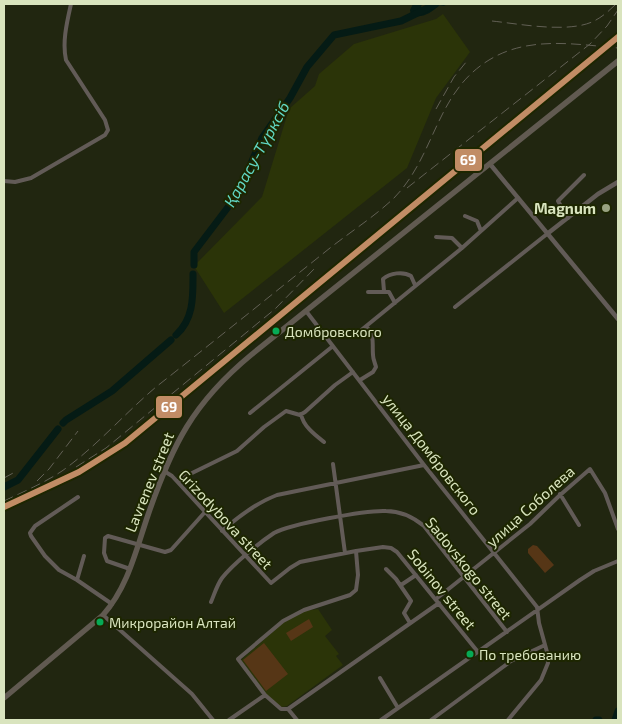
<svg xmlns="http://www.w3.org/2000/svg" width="622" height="724" font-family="'Exo 2',sans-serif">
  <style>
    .built { fill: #2b3408 }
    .green { fill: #563616 }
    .water { fill: #051b15 }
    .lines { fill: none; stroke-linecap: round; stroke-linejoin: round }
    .river { stroke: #051b15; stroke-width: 7 }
    .minor { stroke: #625b57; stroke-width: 4 }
    .tertiary { stroke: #625b57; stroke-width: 4.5 }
    .primary { stroke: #615a51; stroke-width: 5.5 }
    .rail { stroke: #626055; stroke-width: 1; stroke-dasharray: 10 5; stroke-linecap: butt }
    .rail-1-casing { stroke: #1d2600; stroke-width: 10 }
    .rail-1 { stroke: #c18c65; stroke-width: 6 }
    .poi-dot { fill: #99a281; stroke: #1d2600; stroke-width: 2 }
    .bus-dot { fill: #06aa56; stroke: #1d2600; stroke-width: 2 }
    .labels { text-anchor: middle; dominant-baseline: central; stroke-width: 4; stroke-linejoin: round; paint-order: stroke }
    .bus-label { font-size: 14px; fill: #d9e4be; stroke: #1d2600; text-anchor: start }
    .poi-label { font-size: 15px; font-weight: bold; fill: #d9e4be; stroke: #1d2600; text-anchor: end }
    .street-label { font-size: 15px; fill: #d9e4be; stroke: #1d2600 }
    .water-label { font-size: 16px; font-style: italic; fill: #61d7c3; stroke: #1d2600 }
    .line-badge { stroke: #1d2600; stroke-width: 2 }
    .badge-label { font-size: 14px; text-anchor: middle; font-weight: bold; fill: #fff }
  </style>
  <rect width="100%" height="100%" fill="#212610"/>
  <path class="built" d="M443,14L470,52L436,98L407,168L224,313L194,266L262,197L289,109L315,86L319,74L354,44L436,19Z
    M318,609L332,630L325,636L339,654L336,656L343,665L287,706L282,707L278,705L266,694L241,660L283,623L305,611Z"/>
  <path class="green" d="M533,545L537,546L554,565L545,573L528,553V549Z
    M309,619L313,627L291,641L286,633Z
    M264,643L288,674L266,691L243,660Z"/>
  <path class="water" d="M413,4H422L420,10L430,4H447L444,6L439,5C432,13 421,19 411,15L410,10Z"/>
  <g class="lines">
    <path class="river" d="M194,265V252L238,194L262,138L290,98L307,67L334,35L401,21L436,4
      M176,335C194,319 193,296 193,274
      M63,423L66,420L112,391L171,340
      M4,487L18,480L58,429
      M596,720H599
      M615,720L618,711"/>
    <path class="minor" d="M4,181L15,182L31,178L105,135L108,130L105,120L66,60C62,42 67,22 71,4
      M465,216L477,221L481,231
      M568,218L558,201L584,175
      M436,237L452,238L462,248
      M384,291L383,279C390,273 403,271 411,276L415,285
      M368,292H389L395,303
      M455,307L547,234
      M306,311L424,465L537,607L539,623L547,652L548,663L541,680L508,720
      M354,336L462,248L518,198
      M360,380L373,372L376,367C375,363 373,359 373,355C372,341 375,339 367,327
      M250,413L333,346
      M301,414C303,426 315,435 324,442
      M333,464L345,553
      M164,471L172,476L271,583L290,568L300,562L356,551L383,547L391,548L397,552L478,652
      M178,482L188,475L237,451L264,427L286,411L300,415L305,412L335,385L353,372
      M560,494L579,525
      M78,497L35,526L30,533L31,536L45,556L59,570L77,580L112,604
      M222,531C239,516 256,503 277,495L424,465
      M356,551L358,575L356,590L350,595L304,610L283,621L238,659L265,695L281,709H288L439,603
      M130,569L107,561L104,553L105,538L108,536L165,552L171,550L205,512
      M386,569L396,579L411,601L404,613L410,623
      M77,580L84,556
      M401,585L416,575
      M436,599L530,524L559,496L590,469L605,493L618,529
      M211,602C214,595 217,585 222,578C233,564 259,543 274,533C290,524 366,510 386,511C400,511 413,517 424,526L507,632
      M103,615L192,694L213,720
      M380,678L398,708
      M288,709L297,720
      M229,720L265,695
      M381,720L580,580L594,571L618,561
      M431,720L511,661L545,645"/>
    <path class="tertiary" d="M490,164L618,319
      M547,234L598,194L618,182"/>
    <path class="primary" d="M4,698L103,615C128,587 136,550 148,515C172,445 193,403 251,355L618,61"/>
    <path class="rail" d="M492,21C520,24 566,33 592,22C601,18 609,11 616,4
      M436,109L454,77L467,61
      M407,188L590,44L607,26L618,10
      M76,467L106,448L275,309L316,267
      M4,478L15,472
      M37,481L49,469L78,431
      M4,501C23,492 44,483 62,471C96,447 124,414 156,387C213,342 269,297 325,252C347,234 373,218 394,198C436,155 435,93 489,60C528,36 574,44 618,48"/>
    <g class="rail-1-casing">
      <path id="rail-1" d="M4,507L79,472L125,443L618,37"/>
    </g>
    <use href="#rail-1" class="rail-1"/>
  </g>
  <circle class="poi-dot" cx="606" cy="208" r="5"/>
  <g class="bus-dot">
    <circle cx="276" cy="331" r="4.5"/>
    <circle cx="100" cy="622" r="4.5"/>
    <circle cx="470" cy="654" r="4.5"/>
  </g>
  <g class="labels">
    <g class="bus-label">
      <text x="285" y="331">Домбровского</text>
      <text x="109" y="622">Микрорайон Алтай</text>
      <text x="479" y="654">По требованию</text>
    </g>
    <g class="poi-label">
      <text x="596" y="208">Magnum</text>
    </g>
    <g class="street-label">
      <text transform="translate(432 454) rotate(52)">улица Домбровского</text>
      <text transform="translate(149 482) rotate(-68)">Lavrenev street</text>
      <text transform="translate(530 506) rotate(-42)">улица Соболева</text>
      <text transform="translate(226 519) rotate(47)">Grizodybova street</text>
      <text transform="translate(469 568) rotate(51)">Sadovskogo street</text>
      <text transform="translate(442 589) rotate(51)">Sobinov street</text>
    </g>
    <g class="water-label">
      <text transform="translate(256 154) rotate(-61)">Қарасу-Түрксіб</text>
    </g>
  </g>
  <g class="line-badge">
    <rect x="454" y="148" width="29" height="24" rx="5" fill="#c18c65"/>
    <rect x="155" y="395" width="28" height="24" rx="5" fill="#c18c65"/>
  </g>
  <g class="badge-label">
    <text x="468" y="165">69</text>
    <text x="169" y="412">69</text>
  </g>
  <rect width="622" height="724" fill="none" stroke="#d9e4be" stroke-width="10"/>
</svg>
